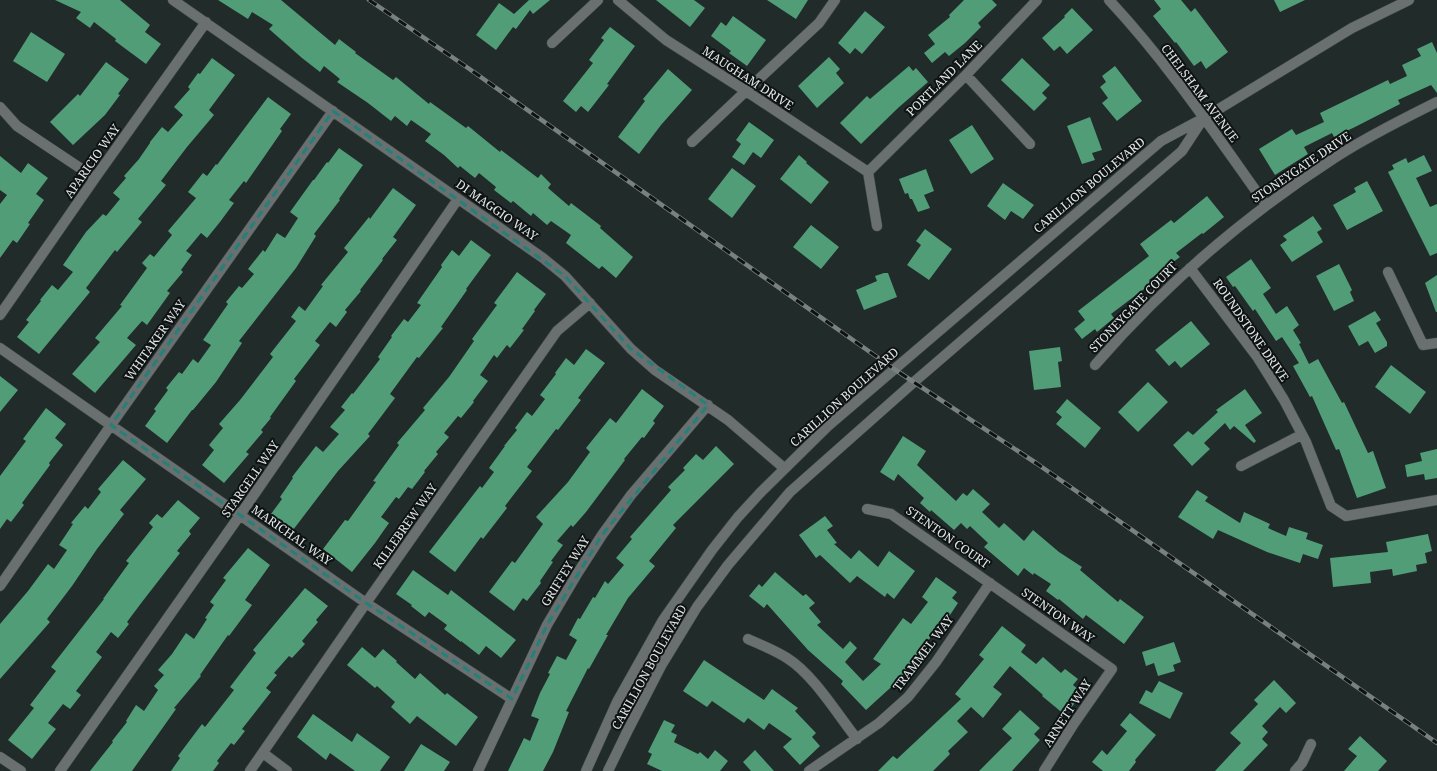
<svg xmlns="http://www.w3.org/2000/svg" width="1437" height="771" font-family="'Noto Serif',serif">
  <style>
    .building { fill: #509d78 }
    .lines { fill: none; stroke-linecap: round; stroke-linejoin: round }
    .minor-casing { stroke: #404948; stroke-width: 11 }
    .minor { stroke: #6a6f70; stroke-width: 10 }
    .rail-casing { stroke: #798180; stroke-width: 4.5 }
    .rail { stroke: #0e1212; stroke-width: 3; stroke-dasharray: 9; stroke-linecap: butt }
    .marked { fill: none; stroke: #24817a; stroke-width: 3; stroke-dasharray: 8 5; stroke-linejoin: round }
    .labels { text-anchor: middle; dominant-baseline: central; stroke-width: 4; stroke-linejoin: round; paint-order: stroke }
    .street-label { font-size: 12px; fill: #e2e8e8; stroke: #0e1212 }
  </style>
  <rect width="100%" height="100%" fill="#212b2a"/>
  <path class="building" d="M55,0H120L150,25L145,32L161,44L146,64L115,41L116,39L94,22L90,28L76,18L81,12Z
    M218,0H281L335,45L339,39L356,52L355,53L393,80L396,77L429,104L430,102L466,128L468,126L500,152L501,150L538,178L541,174L551,184L548,188L569,206L571,203L601,226L600,228L633,257L616,278L602,266L599,269L566,243L571,235L551,221L547,225L533,213L531,216L513,201L511,203L494,190L496,187L479,173L475,178L460,166L458,168L444,155L425,141L431,134L411,120L407,126L395,116L391,121L368,103L337,82L340,79L324,66L320,72L302,58L269,29L273,25L252,12L248,19Z
    M529,0H550L533,14L530,10L516,29L513,27L496,50L476,35L499,3L514,14Z
    M656,0H694L705,8L690,27Z
    M767,0H808L796,19Z
    M964,0H992L997,5L978,23L981,27L965,43L949,56L945,52L932,63L924,53L935,44L928,35L950,17L949,15Z
    M1154,0H1181L1191,12L1195,8L1228,52L1206,69L1201,61L1194,66L1176,42L1175,43L1153,16L1161,9Z
    M1274,0H1305L1280,12Z
    M1072,8L1093,30L1067,54L1060,46L1054,51L1042,38L1065,17L1064,16Z
    M865,11L885,27L862,54L855,48L850,54L838,43Z
    M733,16L766,40L747,66L729,53L731,51L711,36L721,22L726,26Z
    M610,27L635,46L607,84L609,85L588,112L581,106L576,112L563,101L593,63L589,60L604,40L601,38Z
    M31,32L65,54L47,82L13,61Z
    M1432,42L1437,53V93L1431,85L1398,100L1400,104L1355,127L1334,137L1332,133L1304,147L1308,154L1275,175L1259,149L1292,129L1296,135L1324,122L1320,113L1388,80L1390,84L1407,76L1402,65L1421,56L1417,49Z
    M829,57L840,69L836,73L844,83L817,108L798,86Z
    M212,58L235,75L209,110L214,115L187,147L161,181L166,185L138,219L142,222L117,252L115,250L86,288L90,292L39,354L17,337L29,322L26,320L41,301L40,300L52,285L58,290L73,272L63,265L86,232L103,214L106,216L120,199L113,193L126,178L124,176L139,159L150,143V142L162,127L168,132L183,115L174,107L190,89L188,87L198,73L200,74Z
    M1022,58L1050,85L1042,93L1047,98L1034,111L1001,80Z
    M106,62L129,79L118,94L120,95L105,115L73,145L50,122L78,94L80,96Z
    M909,66L913,71L916,68L928,82L898,108L861,144L840,123L867,96L870,99Z
    M1115,66L1142,101L1117,121L1102,103L1108,98L1100,87L1106,82L1102,76Z
    M668,69L692,90L661,125L639,154L618,137L645,101L643,99Z
    M268,97L291,114L280,129L282,131L246,183L244,181L229,200L234,203L220,222L207,238L201,233L186,251L192,255L181,270L183,272L167,291L170,293L147,325L142,321L127,338L136,345L95,393L72,374L100,342L95,338L122,306L120,305L147,268L142,263L150,254L154,257L172,235L168,231L196,198L188,192L203,173L207,176L216,164L217,165Z
    M1090,117L1102,150L1092,153L1095,160L1082,164L1067,126Z
    M749,122L774,140L761,158L753,152L744,165L732,157L741,144L736,140Z
    M972,125L994,159L971,174L949,140Z
    M339,148L363,165L339,199L340,200L314,234L316,236L296,268L239,341L242,343L216,382L193,410H192L167,443L145,426L156,411L154,409L168,390L166,388L179,372L182,374L193,359L198,363L211,345L203,340L228,304L226,302L239,286L242,288L254,274L248,269L263,250L265,252L277,233L285,238L298,218L290,212L313,180H314L327,162L328,163Z
    M799,155L807,162L806,163L829,182L811,204L780,179Z
    M1424,155L1432,171L1416,178L1430,207L1437,204V253L1430,256L1388,172L1394,169L1392,165L1406,158L1408,163Z
    M0,156L21,173L28,163L48,178L36,194L44,200L28,223L30,224L17,243L13,240L0,258V204L7,195L0,190Z
    M732,168L756,186L732,218L708,199Z
    M926,169L934,191L924,195L930,208L918,212L912,199H910L908,193L905,194L899,179Z
    M1367,181L1383,211L1347,230L1333,205L1356,192L1354,188Z
    M1003,183L1034,205L1023,219L1011,211L1005,220L987,206Z
    M393,188L416,205L393,237L397,240L382,259L383,260L360,290L361,291L345,310L347,312L336,327L330,322L315,341L320,345L294,379L296,381L270,417L271,418L261,430L263,432L246,452L249,454L224,483L202,465L214,450L209,445L223,428L219,424L240,400L273,357L270,354L296,321L291,317L299,306L305,311L323,286L321,285L348,252L344,248L369,217L370,219Z
    M1207,196L1224,217L1203,234L1202,233L1176,253L1180,257L1149,280L1152,283L1111,314L1114,318L1097,332L1095,329L1082,339L1074,329L1085,320L1078,311L1149,256L1140,244L1171,220L1174,223Z
    M1313,216L1322,229L1317,232L1323,242L1292,262L1280,245L1287,240L1283,236Z
    M811,225L839,247L821,269L793,247Z
    M925,229L952,249L929,280L907,265L921,245L916,241Z
    M471,240L491,255L466,289L467,290L441,327L443,328L419,358L417,357L390,394L395,398L368,434L370,436L338,471L293,530L271,514L282,499L280,497L293,478L292,477L316,446L323,452L339,434L330,427L345,410L341,407L352,393L353,394L380,359L378,357L392,337L391,336L404,319L408,322L421,305L417,303L442,267L441,265L452,250L459,256Z
    M1251,259L1271,288L1263,294L1276,314L1287,306L1299,325L1293,330L1301,343L1299,344L1309,364L1318,359L1342,403L1344,402L1368,453L1373,451L1386,488L1357,498L1339,449L1336,450L1312,396L1310,397L1293,366L1299,363L1282,337L1276,341L1255,309L1253,311L1235,286L1233,287L1226,277Z
    M1339,264L1352,290L1350,292L1354,301L1334,311L1316,276Z
    M517,272L546,294L534,310L535,311L522,329L524,330L510,348L507,345L497,358L494,355L480,375L488,381L473,401L474,402L461,418L458,416L444,433L449,437L436,452L438,454L424,471L425,472L412,489L408,487L399,499L396,497L381,517L389,523L375,543L352,572L323,549L345,520L348,521L376,482L373,481L399,445L397,443L425,410L423,408L449,377L474,341L472,339L497,305L494,303Z
    M884,273H888L897,297L864,310L856,290L877,281L875,276Z
    M1437,275V312H1436L1425,283Z
    M1375,311L1381,320L1376,323L1387,342V346L1375,353L1368,341L1359,346L1348,326Z
    M1191,321L1210,344L1181,368L1175,361L1169,366L1155,350Z
    M1060,347L1062,361L1058,362L1061,387L1034,390L1029,351Z
    M586,349L605,363L578,398L581,400L558,430L556,429L527,467L532,471L505,506L507,508L483,539L481,537L455,572L429,552L480,486L482,488L494,472L489,468L505,446H504L517,430L515,428L527,412L532,416L545,399L540,395L556,374L555,373L566,358L574,365Z
    M1391,365L1426,392L1410,414L1375,387Z
    M0,376L18,390L0,412Z
    M1148,382L1168,402L1138,432L1118,412Z
    M642,389L664,406L653,421L655,423L644,438L642,437L624,459L625,460L586,512L573,527L571,525L557,541L563,545L551,561L553,562L540,581L541,583L527,601L523,598L514,611L489,592L512,561L515,563L543,524L536,517L568,482L590,452L586,448L610,418L616,423Z
    M1245,389L1262,413L1245,425L1256,441L1254,443L1234,426L1230,430L1225,423L1204,443L1210,449L1192,466L1173,445L1188,431L1193,435L1218,412L1216,410Z
    M1067,399L1101,428L1085,448L1056,424L1062,417L1056,412Z
    M46,408L66,424L55,438L63,445L49,463L50,465L22,503L24,505L11,522L7,519L0,529V476L26,441L23,439Z
    M903,436L926,451L917,465L956,501L963,493L967,496L973,489L990,504L982,512L999,528L1004,523L1024,541L1033,530L1059,552L1082,567L1080,570L1118,602L1120,599L1144,617L1124,644L1086,615L1083,619L1059,599L1058,600L1046,591L1051,584L1034,573L1033,575L1024,568L1018,576L984,547L988,543L970,526L967,529L961,523L954,530L931,510L930,512L920,503L924,498L898,474L894,481L880,472Z
    M716,446L734,464L673,525L676,528L649,561L655,566L628,598L606,635H608L589,669L588,668L566,711L569,712L553,752L543,771H508L524,738L530,741L539,719L531,716L540,693L550,674L548,673L557,656L566,660L577,640L569,635L578,618L580,619L593,597L595,598L605,581L608,584L624,565L616,558L632,539L630,537L671,490L668,487L685,470L683,468L696,454L703,460Z
    M1437,449V478L1425,480L1424,474L1407,477L1405,465L1422,461L1420,453Z
    M123,460L146,479L120,510L124,514L97,549L72,586L47,619L50,622L0,679V624L28,591L48,564L54,569L67,550L59,545L73,524L71,523L85,506L88,509L101,492L98,489Z
    M1197,490L1208,497L1205,501L1240,523L1244,512L1270,524L1268,528L1286,536L1289,527L1308,533L1306,539L1323,545L1318,559L1303,554L1300,563L1267,552L1218,530L1213,539L1178,517Z
    M178,500L200,518L189,531L191,534L177,551L180,553L142,602L127,622L129,624L118,638L111,632L96,652L102,657L76,691L81,695L70,709L63,704L48,723L56,729L32,759L8,740L34,708L30,705L56,671L51,667L104,599H103L129,563L126,561L153,527L149,523L157,514L162,518Z
    M825,516L833,526L827,530L837,543L834,544L851,559L859,550L878,567L889,551L915,571L894,599L887,593L885,597L857,576L850,583L820,555L816,558L799,535Z
    M1428,534L1432,551L1425,553L1427,563L1416,565L1417,571L1393,576L1392,569L1370,572L1371,583L1333,587L1330,558L1388,552L1386,542Z
    M248,548L270,565L245,600L252,605L229,636L228,635L200,675L201,676L174,708L176,709L132,771H90L113,742L112,741L127,722L126,721L136,705L144,711L158,690L154,686L164,675L158,670L172,654L186,633L194,639L207,619L205,618L214,605L210,602L226,580L223,578Z
    M413,570L448,595L451,590L516,640L501,658L486,646L479,655L461,641V642L444,629L447,625L429,612L425,617L411,606L412,605L396,594Z
    M775,572L803,596L806,594L815,603L809,608L821,622L817,625L843,649L850,641L857,648L845,662L863,681L881,664L873,659L903,618L911,624L928,602L922,597L936,577L957,592L952,598L958,603L946,621L944,620L917,655L920,656L902,680L900,679L866,710L841,684L843,681L808,650L767,604L764,608L749,596L759,584L762,587Z
    M305,588L328,606L316,620L318,622L302,641L305,644L292,658L289,656L274,673L277,675L266,688L271,692L242,729L245,731L234,745L231,743L217,761L219,763L213,771H171L180,758L178,756L202,724L205,727L234,690L230,687L256,653L253,650Z
    M1002,626L1026,645L1021,652L1036,664L1043,657L1061,673L1065,669L1078,679L1073,685L1083,693L1065,715L1042,696L1043,695L1010,666L993,687L1002,694L983,718L971,707L957,721L968,732L948,751L950,754L933,771H878L893,756L897,759L961,699L955,694L984,659L979,655Z
    M1174,642L1181,662L1173,665L1175,671L1158,676L1154,663L1146,666L1142,652Z
    M362,647L375,658L383,649L397,661L396,662L415,679L420,673L445,695L447,693L478,717L456,746L417,716L410,724L391,707L395,702L377,686L375,688L347,665Z
    M704,660L764,700L772,689L798,708L795,711L816,733L812,737L820,746L800,765L783,747L792,739L769,723L764,730L748,718L744,723L712,701L707,707L683,691Z
    M1274,680L1296,703L1286,713L1280,707L1262,726L1268,732L1262,739L1268,745L1243,771H1215L1241,743L1230,733L1258,704L1254,700Z
    M1159,681L1183,693L1170,719L1139,703L1146,690L1152,693Z
    M1020,710L1040,728L1034,734L1040,740L1012,771H979L1012,738L1002,729Z
    M1130,713L1156,735L1135,760L1136,762L1129,771H1103L1092,762L1102,750L1107,755L1127,731L1120,725Z
    M313,714L352,742L357,733L390,757L380,771H355L330,753L326,760L297,737Z
    M664,720L675,725L671,732L677,735L674,742L698,754L700,752L708,759L715,750L728,761L720,771H662L647,764L652,754L648,752Z
    M1360,736L1387,761L1378,771H1344L1357,756L1348,749Z
    M421,744L450,762L444,771H404Z
    M755,750L774,771H751L743,762Z"/>
  <g class="lines">
    <g class="minor-casing">
      <path id="minor" d="M173,0L543,258L565,276L631,349L655,370L728,420L784,468
        M618,0L666,40L746,91L868,172
        M1109,0C1168,63 1216,135 1266,205
        M552,43L598,0
        M966,75L1030,144
        M0,107L17,126L95,178
        M692,142L746,91L819,23L835,0
        M868,172L966,75L1037,0
        M868,172L877,226
        M1190,268L1258,358L1284,400L1306,442L1331,506L1346,516L1437,500
        M1388,272L1423,345L1437,343
        M0,315L95,178L206,22
        M0,348L366,603L512,699
        M1095,365C1165,284 1246,215 1336,157C1368,136 1403,119 1437,102
        M1241,466L1301,435
        M867,509L891,514L1112,669L1073,725L1044,771
        M0,586L111,425L333,111
        M748,639C761,645 775,650 787,658C814,675 837,714 857,739
        M263,753L287,771
        M0,757L21,771
        M60,771L240,515L458,199
        M250,771L366,603L557,331L590,303
        M478,771L547,625L577,574L602,535L631,495L708,405
        M586,771L617,702L663,620L712,550L738,517L761,492L828,426L1161,141L1204,118L1352,28L1409,0
        M608,771L627,732L661,666L697,607L728,565L790,492L914,382L1182,151L1203,119
        M809,771L879,723L908,697L936,662L990,583
        M1295,771L1302,763L1311,744"/>
    </g>
    <use href="#minor" class="minor"/>
    <g class="rail-casing">
      <path id="rail" d="M369,0L468,68L894,369L1036,463L1437,743"/>
    </g>
    <use href="#rail" class="rail"/>
  </g>
  <path class="marked" d="M333,111L565,276L631,349L708,405L602,535L547,625L512,699L366,603L111,425Z"/>
  <g class="labels">
    <g class="street-label">
      <text transform="translate(748 78) rotate(33)">MAUGHAM DRIVE</text>
      <text transform="translate(944 78) rotate(-45)">PORTLAND LANE</text>
      <text transform="translate(1200 93) rotate(53)">CHELSHAM AVENUE</text>
      <text transform="translate(92 161) rotate(-55)">APARICIO WAY</text>
      <text transform="translate(1301 167) rotate(-34)">STONEYGATE DRIVE</text>
      <text transform="translate(1089 185) rotate(-40)">CARILLION BOULEVARD</text>
      <text transform="translate(497 210) rotate(35)">DI MAGGIO WAY</text>
      <text transform="translate(1133 307) rotate(-46)">STONEYGATE COURT</text>
      <text transform="translate(1251 330) rotate(55)">ROUNDSTONE DRIVE</text>
      <text transform="translate(155 340) rotate(-55)">WHITAKER WAY</text>
      <text transform="translate(844 397) rotate(-42)">CARILLION BOULEVARD</text>
      <text transform="translate(250 479) rotate(-55)">STARGELL WAY</text>
      <text transform="translate(405 526) rotate(-55)">KILLEBREW WAY</text>
      <text transform="translate(292 535) rotate(35)">MARICHAL WAY</text>
      <text transform="translate(948 537) rotate(35)">STENTON COURT</text>
      <text transform="translate(565 571) rotate(-58)">GRIFFEY WAY</text>
      <text transform="translate(1058 615) rotate(35)">STENTON WAY</text>
      <text transform="translate(923 653) rotate(-53)">TRAMMEL WAY</text>
      <text transform="translate(649 667) rotate(-61)">CARILLION BOULEVARD</text>
      <text transform="translate(1067 713) rotate(-57)">ARNETT WAY</text>
    </g>
  </g>
</svg>
